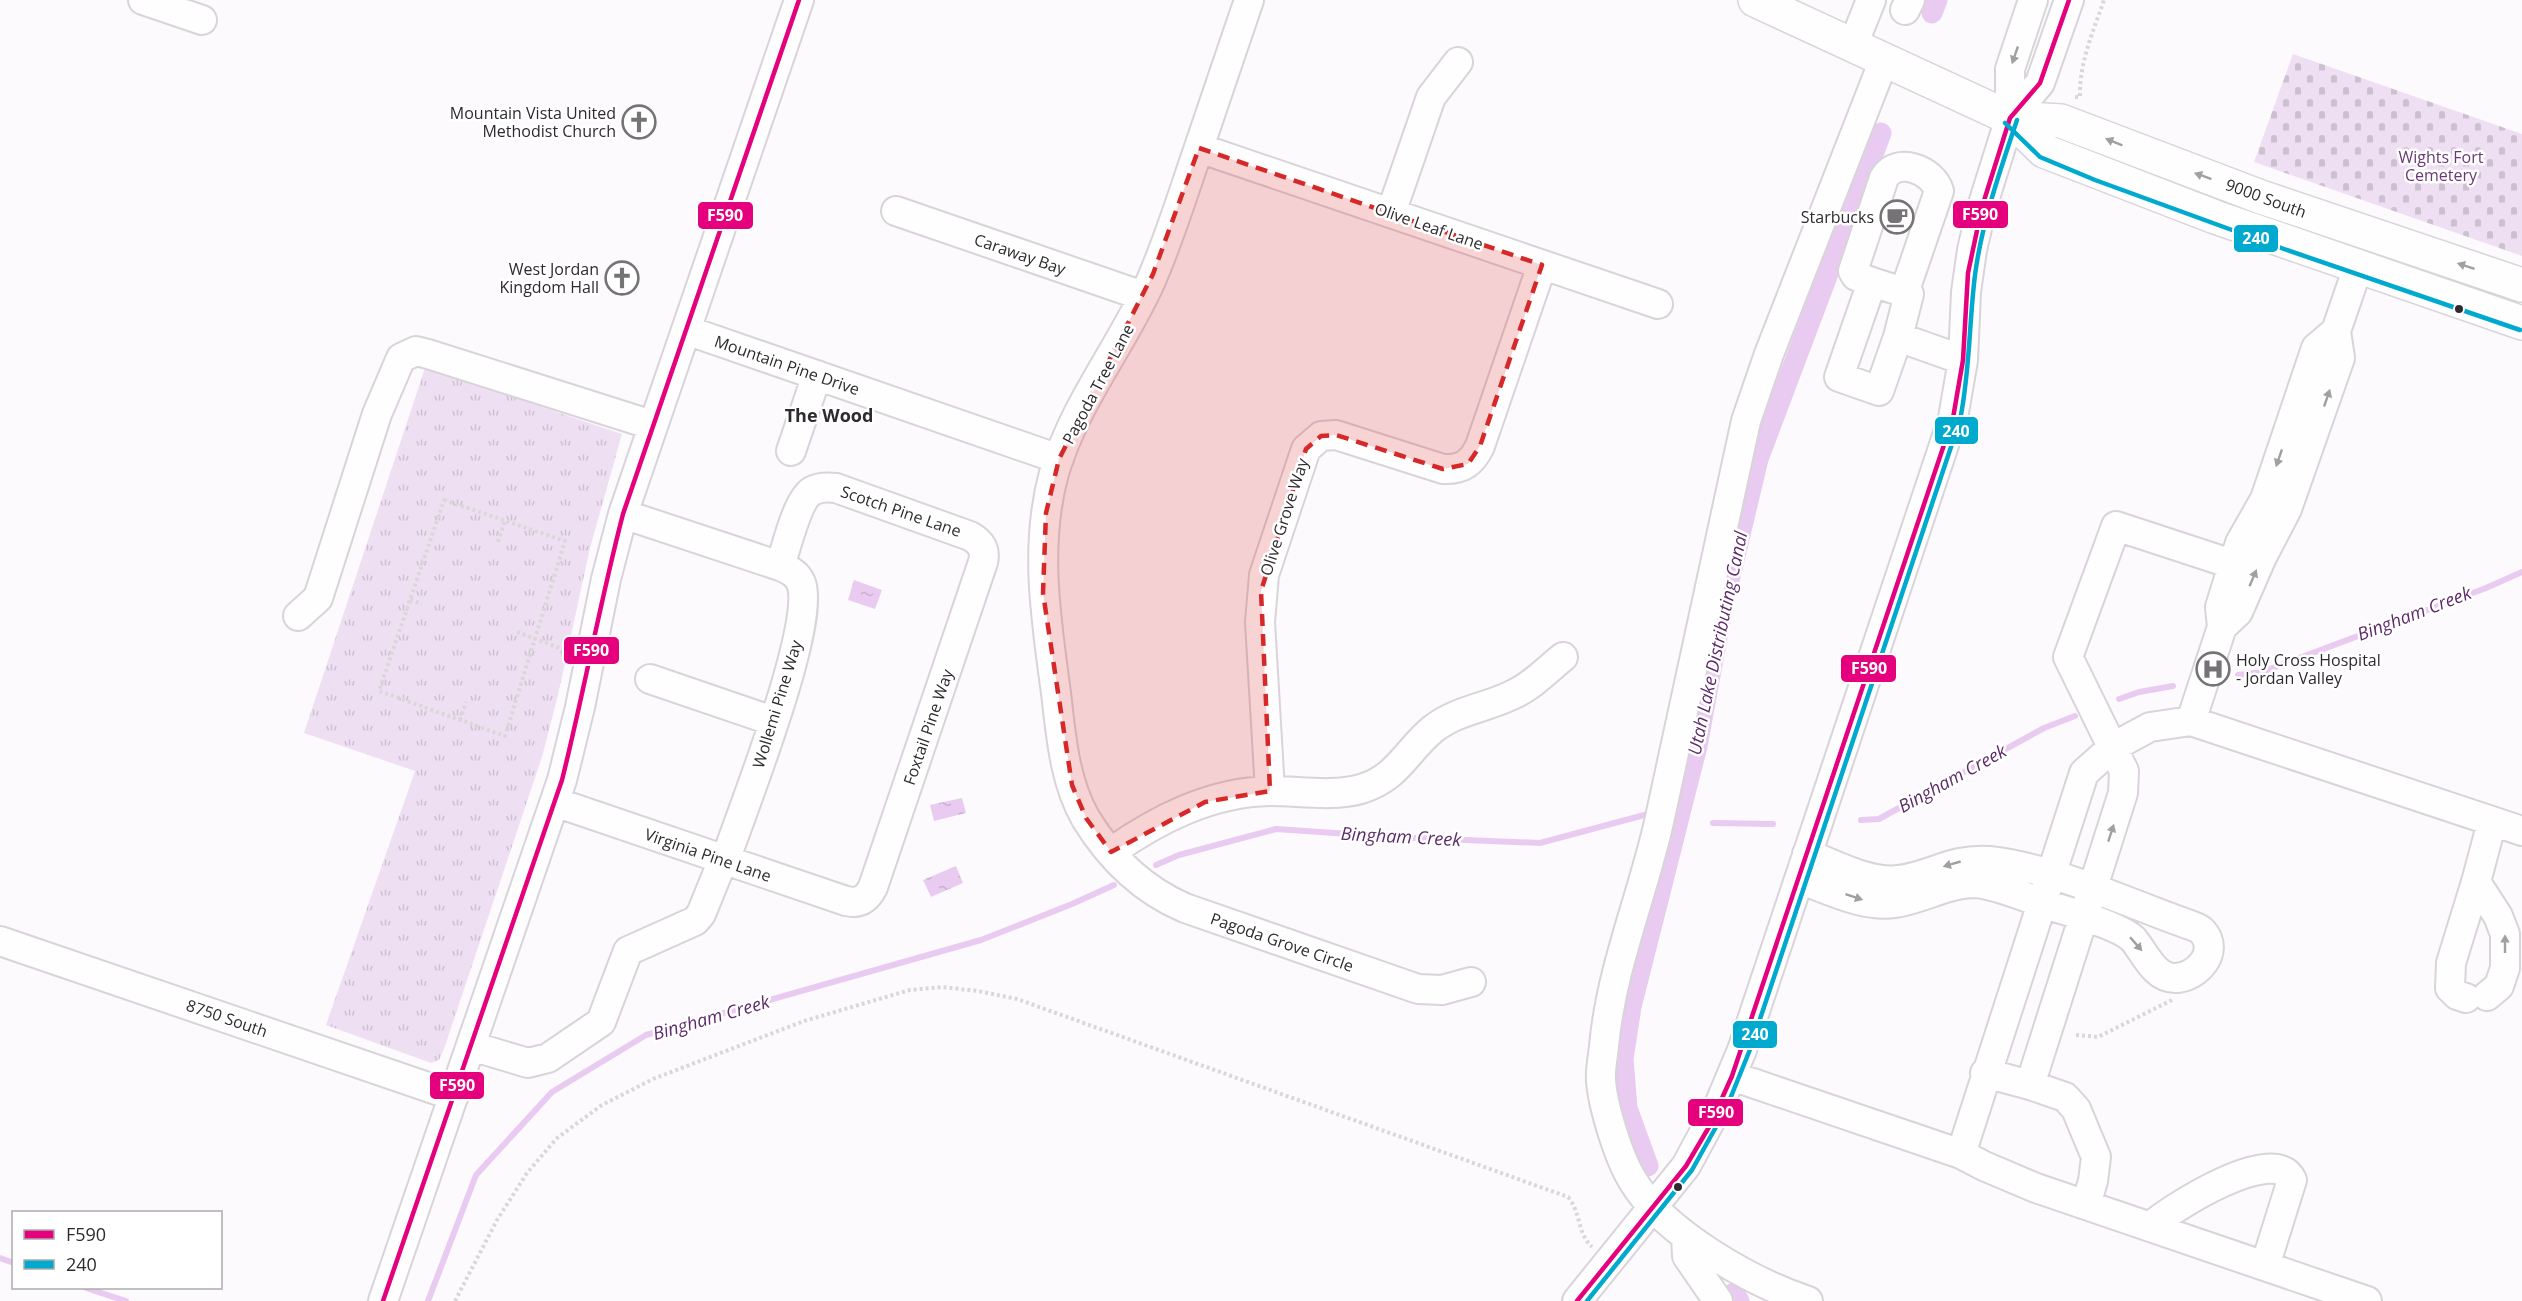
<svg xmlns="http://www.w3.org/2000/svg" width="2522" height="1301" font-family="'Open Sans',sans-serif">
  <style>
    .grass { fill: url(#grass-tufts) }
    .cemetery { fill: url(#cemetery-stones) }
    .water { fill: url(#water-ripples) }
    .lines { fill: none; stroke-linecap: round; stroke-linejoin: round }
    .stream { stroke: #e9cbf1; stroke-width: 6 }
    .canal { stroke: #e9cbf1; stroke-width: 21 }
    .minor-casing { stroke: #d8d4d9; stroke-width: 32 }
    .major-casing { stroke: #d8d4d9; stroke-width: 36 }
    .path { stroke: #d8d8d9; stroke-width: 4; stroke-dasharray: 3 3; stroke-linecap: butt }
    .minor { stroke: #fffeff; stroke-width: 28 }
    .major { stroke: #fffeff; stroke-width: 33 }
    .bus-1-casing { stroke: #fff; stroke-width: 9 }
    .bus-2-casing { stroke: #fff; stroke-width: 9 }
    .bus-1 { stroke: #e5007d; stroke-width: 4.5 }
    .bus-2 { stroke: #00a9ce; stroke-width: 4.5 }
    .oneway { fill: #a19fa1 }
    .marked { fill: #d62828; fill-opacity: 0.2; stroke: #d62828; stroke-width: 4.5; stroke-dasharray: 12 8; stroke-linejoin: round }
    .bus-dot { fill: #2e2a2f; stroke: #fff; stroke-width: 2 }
    .labels { text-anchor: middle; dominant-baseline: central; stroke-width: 5; stroke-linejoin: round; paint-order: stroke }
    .poi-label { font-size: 16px; fill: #2e2a2f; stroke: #fff; text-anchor: end }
    .park-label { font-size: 16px; fill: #6b3877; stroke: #fff }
    .street-label { font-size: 16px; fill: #2e2a2f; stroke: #fff }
    .neighbourhood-label { font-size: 18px; font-weight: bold; fill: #2e2a2f; stroke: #fff }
    .water-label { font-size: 18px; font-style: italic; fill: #5e2b6a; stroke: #fff }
    .line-badge { stroke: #fff; stroke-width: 2 }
    .badge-label { font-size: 16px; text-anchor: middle; font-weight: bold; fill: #fff }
  </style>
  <defs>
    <pattern id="grass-tufts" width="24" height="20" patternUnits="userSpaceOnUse" patternTransform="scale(1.5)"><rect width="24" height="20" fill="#efdff3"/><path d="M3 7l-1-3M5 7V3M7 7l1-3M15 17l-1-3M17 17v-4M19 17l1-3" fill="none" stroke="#cdc0d1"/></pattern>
    <pattern id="cemetery-stones" width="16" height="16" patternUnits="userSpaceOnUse" patternTransform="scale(1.5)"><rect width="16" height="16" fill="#efdff3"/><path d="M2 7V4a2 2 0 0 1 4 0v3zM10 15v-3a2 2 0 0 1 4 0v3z" fill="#cdc0d1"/></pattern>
    <pattern id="water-ripples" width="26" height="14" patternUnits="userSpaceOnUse" patternTransform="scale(1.5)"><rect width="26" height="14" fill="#e9cbf1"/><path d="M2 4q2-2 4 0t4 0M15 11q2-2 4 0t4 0" fill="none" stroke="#c8aecf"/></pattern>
  </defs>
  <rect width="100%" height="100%" fill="#fdfafe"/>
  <path class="grass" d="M425,368L622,434L590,548L558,695L542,757L444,1049L439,1060L431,1063L326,1025L415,771L304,733Z"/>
  <path class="cemetery" d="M2293,54L2522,134V256L2254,162Z"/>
  <path class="water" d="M854,580L882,590L875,609L848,600Z
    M962,798L966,813L934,821L930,805Z
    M956,866L963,883L931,897L923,880Z"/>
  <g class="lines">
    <path class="stream" d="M2238,675L2262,672L2486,588L2522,572
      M2119,699L2139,692L2173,686
      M1861,820L1879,819L2044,728L2075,716
      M1713,823L1773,824
      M1156,865L1179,855L1276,829L1393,837L1540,843L1648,814
      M0,1258L14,1263
      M86,1288L126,1301
      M428,1301L476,1175L552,1092L646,1035L981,940L1072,904L1114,885"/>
    <path class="canal" d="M1932,13L1937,0
      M1648,1166L1627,1108L1623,1059L1631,1007L1697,746L1722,610L1758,459L1881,133
      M1734,1293L1739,1301"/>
    <g class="minor-casing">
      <path id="minor" d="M143,0L202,20
        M1249,0C1231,54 1212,108 1194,162C1180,203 1167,245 1149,285C1120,348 1074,405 1054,473C1034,546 1046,619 1056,693C1061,735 1064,781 1086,819C1110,858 1143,890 1185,908L1418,989L1442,990L1471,982
        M1905,10L1910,0
        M1853,45L1871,0
        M2010,118L2040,83L2069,0
        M1199,148L1658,304
        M896,211L1143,296
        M1391,213L1431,97L1458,62
        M1872,282L1856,276L1853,271L1884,178C1897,156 1933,170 1939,191L1904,293
        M686,330L1059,459
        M1898,337L1909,294L1872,282L1839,377L1879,391L1898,337L1963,360
        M791,451L817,375
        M623,514L780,566C789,570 797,573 801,583C817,623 742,811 725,861
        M298,616L318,598L377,414L401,358L416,351L428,354L652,425
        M2222,627L2238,612L2262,557L2287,509L2340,358L2336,331L2358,267
        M650,679L773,721
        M2191,721L2222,627L2220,607L2240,543L2265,499L2316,348L2336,331
        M1270,791L1260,622L1264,575L1306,449L1321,436L1336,435L1443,469C1462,470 1472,463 1480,446L1542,265
        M555,802L846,901C859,904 867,899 873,887L983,562C986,550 981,542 970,536L836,488C828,487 819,487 812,491C797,500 786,549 780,566
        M1111,852C1158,819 1211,792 1270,791C1300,791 1332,797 1361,789C1398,778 1406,751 1433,729C1457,710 1486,708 1512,695C1531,687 1547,670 1563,657
        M1799,879C1828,889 1864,908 1895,903C1922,899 1948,883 1975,883C1996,884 2032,900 2054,907C2071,912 2121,927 2133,939C2145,953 2154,978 2175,978C2197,978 2221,951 2202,931C2199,928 2193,926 2190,925C2127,903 2055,868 1989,861C1953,858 1931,876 1899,880C1869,884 1835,864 1807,854
        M2476,882L2492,822
        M0,941L454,1096
        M2466,998L2457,995L2450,988L2451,963L2476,882L2498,916L2505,934V968L2499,986L2487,996
        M471,1046L528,1063L548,1058L601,1022L628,951L695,921L701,914L723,860
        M1985,1073L2030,1085L2123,793L2124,771L2068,657L2116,526L2232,564
        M1732,1076L1961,1154L2084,773L2113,747L2150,727L2191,721L2522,831
        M2030,1085L2065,1097L2076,1109L2096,1157L2093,1181L2086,1205
        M1961,1154L1984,1166L2036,1188L2367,1301
        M2150,1227C2171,1208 2274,1143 2292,1180L2265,1266
        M1686,1236L1687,1256L1718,1301
        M383,1301L562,780L580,707L606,579L623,514L799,0
        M1577,1301L1686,1166L1719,1105L1742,1050L1953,418L1963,360L1966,292L1972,250L1982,207L2010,118V69L2033,0
        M1808,1301C1751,1282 1664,1233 1633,1181C1619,1159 1603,1107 1601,1081C1600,1070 1603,1057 1604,1046C1611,969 1642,897 1659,822C1688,689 1717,555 1746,421L1769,354L1884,60"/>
    </g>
    <g class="major-casing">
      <path id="major" d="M1755,0L2010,118L2044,151L2215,217L2522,323
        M2010,118L2061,121L2261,197L2522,285"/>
    </g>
    <path class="path" d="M2075,97H2080C2079,63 2093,32 2104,0
      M444,500L565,541L505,736L379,691Z
      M498,542L505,520
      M410,600L422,604
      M517,632L570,652
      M460,720L466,702
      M2076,1035L2098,1037L2172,1000
      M455,1301L497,1220L527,1173L557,1138L602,1105L653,1079L804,1021L910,990L942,987L978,991L1017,999L1568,1197C1581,1212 1577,1233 1592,1247"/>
    <use href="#minor" class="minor"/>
    <use href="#major" class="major"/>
    <g class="bus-1-casing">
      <path id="bus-1" d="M383,1301L562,780C584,692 600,602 623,514L799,0
        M1577,1301L1686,1166L1709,1127L1732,1076L1953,418L1963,360L1968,273L1982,207L2010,118L2040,83L2069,0"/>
    </g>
    <g class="bus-2-casing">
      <path id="bus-2" d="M2005,123L2040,157L2095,180L2284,249L2520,330
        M1587,1301L1692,1170L1726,1109L1749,1052L1960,420C1970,372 1969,323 1975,275C1982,222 2000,171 2017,120"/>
    </g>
    <use href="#bus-1" class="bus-1"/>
    <use href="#bus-2" class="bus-2"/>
  </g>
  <defs><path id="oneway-solid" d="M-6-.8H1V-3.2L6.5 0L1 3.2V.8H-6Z" transform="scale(1.5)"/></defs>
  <g class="oneway">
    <use href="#oneway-solid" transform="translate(2015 55) rotate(109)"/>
    <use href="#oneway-solid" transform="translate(2114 142) rotate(-158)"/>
    <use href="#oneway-solid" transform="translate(2203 176) rotate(-160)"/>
    <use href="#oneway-solid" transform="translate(2466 266) rotate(-162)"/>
    <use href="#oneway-solid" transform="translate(2327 398) rotate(-71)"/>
    <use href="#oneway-solid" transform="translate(2279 458) rotate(109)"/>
    <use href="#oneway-solid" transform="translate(2253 578) rotate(-67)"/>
    <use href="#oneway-solid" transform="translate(2111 833) rotate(-72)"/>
    <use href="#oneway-solid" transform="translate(1952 864) rotate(164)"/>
    <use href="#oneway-solid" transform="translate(1854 897) rotate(18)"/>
    <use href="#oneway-solid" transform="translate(2136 944) rotate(49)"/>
    <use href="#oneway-solid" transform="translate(2505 944) rotate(-90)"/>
  </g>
  <path class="marked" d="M1199,148L1542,265L1480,446L1468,464L1443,469L1336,435L1321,436L1306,449L1261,591L1270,791L1205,802L1111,852L1086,818L1072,785L1043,593L1046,513L1059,459L1153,274Z"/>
  <defs>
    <g id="church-ring" transform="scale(1.725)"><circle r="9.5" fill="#fff" stroke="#767377" stroke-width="1.5"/><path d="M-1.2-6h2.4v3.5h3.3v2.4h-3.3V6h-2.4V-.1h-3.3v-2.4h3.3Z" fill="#767377"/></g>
    <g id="cafe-ring" transform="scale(1.725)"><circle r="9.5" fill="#fff" stroke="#767377" stroke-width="1.5"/><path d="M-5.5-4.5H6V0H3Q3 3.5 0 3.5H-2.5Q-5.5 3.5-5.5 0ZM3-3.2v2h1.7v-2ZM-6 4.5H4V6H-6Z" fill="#767377"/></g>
    <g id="hospital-ring" transform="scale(1.725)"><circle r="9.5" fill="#fff" stroke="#767377" stroke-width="1.5"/><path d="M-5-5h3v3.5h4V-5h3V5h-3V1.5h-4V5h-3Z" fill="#767377"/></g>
  </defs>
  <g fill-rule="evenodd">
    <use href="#church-ring" x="639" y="122"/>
    <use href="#cafe-ring" x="1897" y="217"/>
    <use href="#church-ring" x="622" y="278"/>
    <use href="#hospital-ring" x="2213" y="669"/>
  </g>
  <g class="bus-dot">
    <circle cx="2459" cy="309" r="5"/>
    <circle cx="1678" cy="1187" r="5"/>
  </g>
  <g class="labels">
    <g class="poi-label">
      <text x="616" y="113">Mountain Vista United<tspan x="616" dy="18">Methodist Church</tspan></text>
      <text x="1874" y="217">Starbucks</text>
      <text x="599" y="269">West Jordan<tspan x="599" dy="18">Kingdom Hall</tspan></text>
      <text x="2236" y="660" text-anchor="start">Holy Cross Hospital<tspan x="2236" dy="18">- Jordan Valley</tspan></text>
    </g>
    <g class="park-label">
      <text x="2441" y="157">Wights Fort<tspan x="2441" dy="18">Cemetery</tspan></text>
    </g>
    <g class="street-label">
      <text transform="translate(2266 198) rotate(20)">9000 South</text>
      <text transform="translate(1429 226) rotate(19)">Olive Leaf Lane</text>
      <text transform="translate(1020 254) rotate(19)">Caraway Bay</text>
      <text transform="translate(787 365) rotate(19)">Mountain Pine Drive</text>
      <text transform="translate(1098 384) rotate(-62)">Pagoda Tree Lane</text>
      <text transform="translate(901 511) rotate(19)">Scotch Pine Lane</text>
      <text transform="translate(1284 517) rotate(-72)">Olive Grove Way</text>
      <text transform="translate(777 704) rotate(-73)">Wollemi Pine Way</text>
      <text transform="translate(928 727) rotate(-71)">Foxtail Pine Way</text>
      <text transform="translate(708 855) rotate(19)">Virginia Pine Lane</text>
      <text transform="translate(1282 942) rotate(19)">Pagoda Grove Circle</text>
      <text transform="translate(227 1018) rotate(19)">8750 South</text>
    </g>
    <g class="neighbourhood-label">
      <text x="829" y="415">The Wood</text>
    </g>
    <g class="water-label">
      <text transform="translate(2414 613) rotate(-21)">Bingham Creek</text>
      <text transform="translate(1717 643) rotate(-78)">Utah Lake Distributing Canal</text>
      <text transform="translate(1952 778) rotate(-29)">Bingham Creek</text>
      <text transform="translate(1401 836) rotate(3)">Bingham Creek</text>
      <text transform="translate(711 1017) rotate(-16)">Bingham Creek</text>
    </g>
  </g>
  <g class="line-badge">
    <rect x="1952" y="200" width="57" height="29" rx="6" fill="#e5007d"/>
    <rect x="697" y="201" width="57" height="29" rx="6" fill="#e5007d"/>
    <rect x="2233" y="224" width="46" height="29" rx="6" fill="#00a9ce"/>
    <rect x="1934" y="416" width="45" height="29" rx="6" fill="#00a9ce"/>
    <rect x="563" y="636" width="57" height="29" rx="6" fill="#e5007d"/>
    <rect x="1840" y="654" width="57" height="29" rx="6" fill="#e5007d"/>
    <rect x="1732" y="1020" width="46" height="29" rx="6" fill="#00a9ce"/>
    <rect x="429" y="1071" width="56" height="29" rx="6" fill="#e5007d"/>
    <rect x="1687" y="1098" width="57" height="29" rx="6" fill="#e5007d"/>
  </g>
  <g class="badge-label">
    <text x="1980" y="220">F590</text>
    <text x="725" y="221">F590</text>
    <text x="2256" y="244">240</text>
    <text x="1956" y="437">240</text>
    <text x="591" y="656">F590</text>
    <text x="1869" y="674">F590</text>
    <text x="1755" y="1040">240</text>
    <text x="457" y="1091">F590</text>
    <text x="1716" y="1118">F590</text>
  </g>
  <rect x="12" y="1211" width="210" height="78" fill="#ffffff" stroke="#abaaac" stroke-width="1.5"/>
  <rect x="24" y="1230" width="30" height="9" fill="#e5007d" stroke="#abaaac" stroke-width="1.5"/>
  <text x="66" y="1241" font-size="18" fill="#2e2a2f">F590</text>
  <rect x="24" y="1260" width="30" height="9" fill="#00a9ce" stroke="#abaaac" stroke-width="1.5"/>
  <text x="66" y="1271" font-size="18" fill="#2e2a2f">240</text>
</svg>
